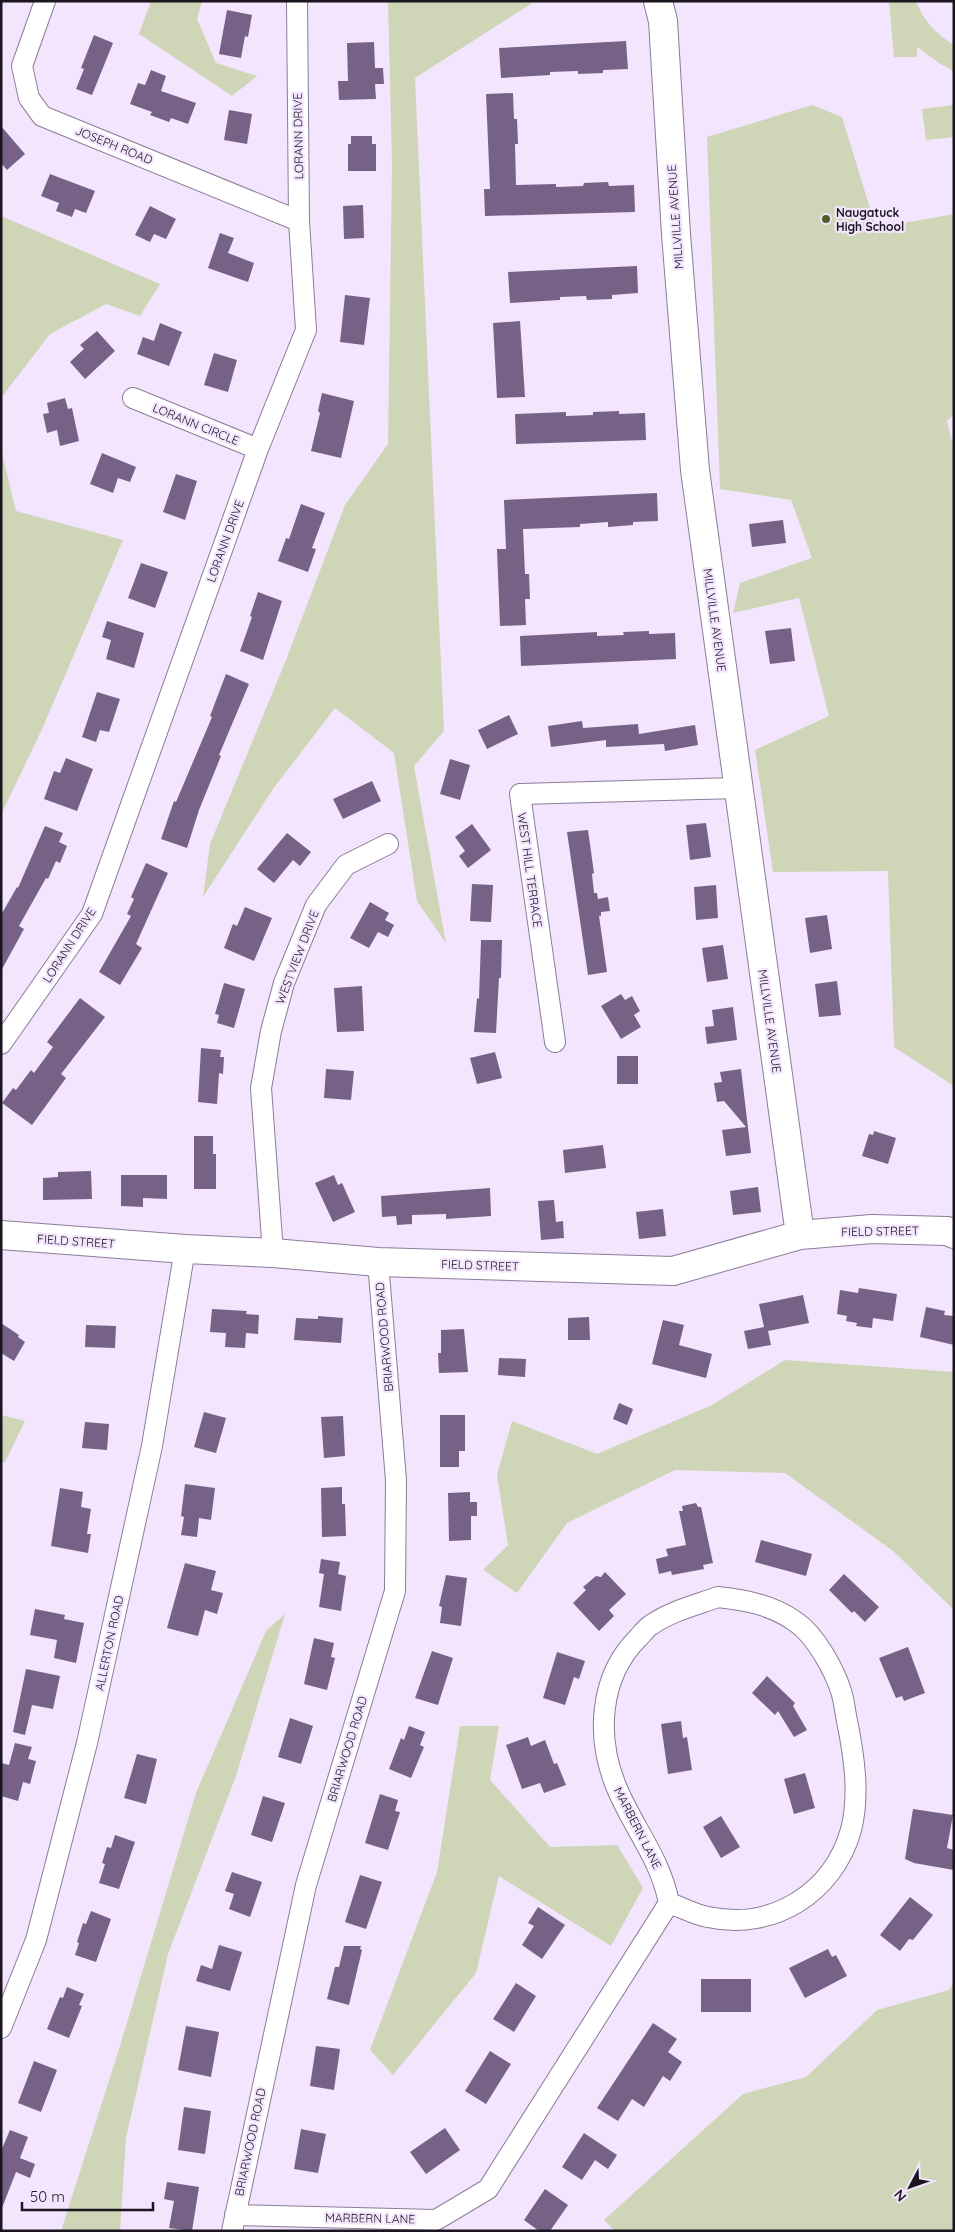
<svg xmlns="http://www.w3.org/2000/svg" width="955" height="2232" font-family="Quicksand,sans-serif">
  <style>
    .green { fill: #cfd5b7 }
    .building { fill: #786187 }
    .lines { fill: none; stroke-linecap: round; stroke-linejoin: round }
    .street-casing { stroke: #8c7c97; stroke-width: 22 }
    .secondary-casing { stroke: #8c7c97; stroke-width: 30 }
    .street { stroke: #fff; stroke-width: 20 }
    .secondary { stroke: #fff; stroke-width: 28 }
    .poi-dot { fill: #535b2a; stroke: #f4e5fe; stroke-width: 2 }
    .labels { text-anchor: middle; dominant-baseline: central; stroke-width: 4.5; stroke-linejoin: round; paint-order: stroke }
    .street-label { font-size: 12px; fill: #1b1520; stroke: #f4e5fe }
    .poi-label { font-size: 12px; font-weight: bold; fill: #1b1520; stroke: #f4e5fe; text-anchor: start }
  </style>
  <rect width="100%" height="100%" fill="#f4e5fe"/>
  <path class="green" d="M151,1H202L197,19L216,63L257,76L232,96L139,34Z
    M388,1L534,2L415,78L444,731L414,766L446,943L417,901L394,753L335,708L273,789L203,897L210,844L286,660L345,505L388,444L392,165Z
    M889,1H916C923,20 936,34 954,45V71L939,63L917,47V57H894Z
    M812,105L842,117L876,228L954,214V414L947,421L954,449V1086L894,1047L888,871L773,872L755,750L829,716L799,598L733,613L740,583L812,558L791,500L720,489L707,137Z
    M954,105V137L926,140L922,109Z
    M1,216L160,284L140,316L106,304L50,334L1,398Z
    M1,449L16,511L123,540L43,727L1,815Z
    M785,1360L954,1372V1610L893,1551L785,1473L675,1470L567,1523L517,1593L483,1570L508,1545L497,1475L512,1421L597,1454L712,1405Z
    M1,1415L25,1421L5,1462H1Z
    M285,1614L236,1776L168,1954L126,2138L120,2231H61L120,2046L196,1793L266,1631Z
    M460,1726H499L490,1780L550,1847L617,1845L643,1888L611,1946L499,1876L476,1973L393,2075L370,2050L437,1872Z
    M954,1983V2231H615L604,2220L743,2094L806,2077L877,2010L949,1990Z"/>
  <path class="building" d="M227,10L252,15L248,37L245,36L241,58L219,54Z
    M94,35L113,43L92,95L76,89L84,69L81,68Z
    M626,41L628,69L603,70V73L578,74V71L550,72V75L501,78L499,48Z
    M374,42L375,68H383L384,84H375L376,99L339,100L338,81H348L347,43Z
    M151,70L166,76L161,91L196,103L188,124L171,118L169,122L150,115L152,112L130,104L138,83L145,85Z
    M513,93L514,119H517L518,144H515L516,185L556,184V187L583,186L584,183L608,182L609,186L634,185L635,212L485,216L484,189H490L486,94Z
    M229,110L252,114L247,144L224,140Z
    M1,126L25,154L7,170L1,163Z
    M351,136H372V144H376V171H348V144H351Z
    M50,174L95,191L86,213L75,209L72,217L56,211L59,203L41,196Z
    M363,205L364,238L344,239L343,206Z
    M150,206L176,219L166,239L154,234L150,242L135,235Z
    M220,233L234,238L228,253L254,263L248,282L208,268Z
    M637,266L638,293L612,295V299L587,300L586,296L560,297V300L510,303L508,272Z
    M345,295L370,298L364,345L340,342Z
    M520,321L525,397L497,398L493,323Z
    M160,323L182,332L169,366L137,354L143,337L154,341Z
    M97,331L115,351L85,379L70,362L84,349L80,345Z
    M214,353L237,360L228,392L204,385Z
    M322,393L354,401L341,458L311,451L320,413L318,411Z
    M65,398L68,409L72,408L79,441L60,446L57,430L47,433L43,414L49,413L47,403Z
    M619,411V414L645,413L646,440L516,444L515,414L566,412V416L593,415V412Z
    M102,453L136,467L130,482L118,478L113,493L90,484Z
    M176,474L197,481L185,520L163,512Z
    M657,493L658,521L633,522V525L608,527V522L580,524V527L523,529L525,574H529L530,599H525L526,625L500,626L497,549H506L504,500Z
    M301,504L325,513L312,548L316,549L308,572L278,561L286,538L289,539Z
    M783,520L786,543L752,547L749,524Z
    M141,563L168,572L155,608L128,598Z
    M258,592L282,601L263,660L240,651L252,617L250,616Z
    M107,621L144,633L134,668L106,659L111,640L102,637Z
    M791,628L795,661L770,664L765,631Z
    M649,631V634L675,633L676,659L521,666L520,636L597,632V636L624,635L623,632Z
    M226,674L249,684L219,755L221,756L199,810L187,848L161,839L174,801L176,802L212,717L210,716Z
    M97,692L120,699L109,732L100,730L96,742L82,737Z
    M509,715L518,734L487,749L478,730Z
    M582,721L583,728L638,724L639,734L695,725L698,745L665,751L664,744L606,747V740L551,747L548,726Z
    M66,758L93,769L77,811L44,799L54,771L60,773Z
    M450,759L470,765L460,800L440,794Z
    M372,781L381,801L343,819L333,799Z
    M706,823L711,857L690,860L686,825Z
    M472,824L491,850L468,868L459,856L465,851L455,837Z
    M45,826L63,833L59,842L67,846L60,863L56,861L48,879L46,878L19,926L24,929L1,971V915L17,887L18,888Z
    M588,830L594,873L592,874L594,893H597L598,899L608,897L610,911L601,912V916H599L607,972L588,975L567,832Z
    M287,833L311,852L300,866L293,860L274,883L257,869Z
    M146,863L168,873L136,944L142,948L120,985L99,972L131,916L127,914L134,899L131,897Z
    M472,884L493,885L491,922L470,921Z
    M716,885L718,918L696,920L694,887Z
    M370,902L389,913L385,920L394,925L388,937L378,932L369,948L350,938Z
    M245,907L272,918L254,961L224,948L233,924L237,926Z
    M827,915L832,949L810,953L805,918Z
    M481,940H502L501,978H499L496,1033L474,1032L477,998L479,999Z
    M723,945L728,979L707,982L702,948Z
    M837,981L841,1015L819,1017L815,984Z
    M224,983L245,989L234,1028L217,1023L219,1015L215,1014Z
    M362,986L364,1031L337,1032L334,988Z
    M621,994L625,1000L632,996L640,1011L634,1015L641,1027L621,1039L601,1006Z
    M80,998L105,1017L61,1074L66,1078L32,1125L2,1103L13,1088L16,1090L31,1070L34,1073L53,1047L47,1042Z
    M733,1007L737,1040L707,1044L705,1027L714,1026L712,1010Z
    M201,1048L221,1050L220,1057H224L223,1074L219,1073L217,1104L198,1102Z
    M495,1052L502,1078L477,1084L470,1058Z
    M617,1056H638V1084H617Z
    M326,1069L354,1071L351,1100L324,1098Z
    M741,1069L751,1153L726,1156L722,1130L746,1127L724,1101L717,1102L714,1083L722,1082L720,1072Z
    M874,1131L896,1138L888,1164L862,1156L869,1134L873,1135Z
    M194,1136H213V1154H216V1189H194Z
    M603,1145L606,1168L565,1173L563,1150Z
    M91,1171L92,1199L43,1200V1178L58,1177V1172Z
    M121,1175H167V1199L143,1198V1207L121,1206Z
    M334,1175L338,1185L342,1183L355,1212L333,1222L315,1183Z
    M758,1187L761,1212L733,1215L730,1191Z
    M490,1188L491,1216L446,1219V1214L412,1215V1224L397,1225L396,1216L382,1217L381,1196Z
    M554,1200L556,1222L563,1221L564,1238L541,1240L538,1201Z
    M663,1209L666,1236L639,1239L636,1212Z
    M859,1288L897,1294L893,1321L873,1318L872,1328L856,1326L857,1323L846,1321L847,1316L837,1314L840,1290L858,1293Z
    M803,1295L809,1323L768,1331L771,1345L748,1349L744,1331L764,1327L759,1304Z
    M926,1307L945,1311L944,1315L954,1316V1345L920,1337Z
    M212,1309L247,1311L246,1314L259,1315L258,1334L246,1333L245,1348L225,1347L226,1333L210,1332Z
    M318,1316L343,1318L341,1343L294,1340L296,1318L318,1319Z
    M589,1317L590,1340H568V1318Z
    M663,1320L684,1325L679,1345L712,1354L706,1378L652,1364Z
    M1,1323L19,1335L18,1337L25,1342L14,1361L1,1353Z
    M86,1325L116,1326L115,1348L85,1347Z
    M464,1329L468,1372L439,1373L438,1353H441V1330Z
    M499,1358L526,1359L525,1377L498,1375Z
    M619,1403L633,1409L627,1425L613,1419Z
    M204,1412L226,1418L216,1453L194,1447Z
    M440,1415H465V1451H459V1467H440Z
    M343,1416L345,1456L324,1458L321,1417Z
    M85,1422L109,1424L107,1450L82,1448Z
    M185,1484L215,1488L211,1520L199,1518L197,1537L181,1535L184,1517L181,1516Z
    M342,1487V1504H345L346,1536L322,1537L321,1488Z
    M60,1488L83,1492L81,1507L91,1509L87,1534H91L88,1553L51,1546Z
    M470,1492V1502H477V1516H471V1540L449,1541L448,1493Z
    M696,1503L698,1507H701L713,1563L703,1565L704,1569L672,1575L671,1571L659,1574L656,1559L668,1556L666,1549L686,1545L679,1511H683L682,1506Z
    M761,1540L812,1554L806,1576L755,1562Z
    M321,1559L340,1562L338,1574L346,1576L341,1611L319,1607L324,1574L319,1573Z
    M185,1563L216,1571L211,1590L223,1593L217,1614L205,1610L198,1636L167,1628Z
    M605,1572L626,1594L609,1610L614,1616L599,1631L573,1603L586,1590L583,1587L596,1576L601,1577Z
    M844,1574L879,1607L865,1622L854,1611L852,1613L829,1590Z
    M446,1575L467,1578L461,1626L440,1623L442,1607L439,1606Z
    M35,1609L65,1615L64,1619L84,1623L76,1663L54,1658L57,1640L30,1635Z
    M314,1638L334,1643L331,1657L335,1658L327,1690L304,1684Z
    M908,1647L925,1693L904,1701L902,1696L896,1698L879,1658Z
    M432,1651L453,1658L438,1705L415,1698Z
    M557,1652L585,1661L579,1679L574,1677L565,1705L543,1698Z
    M26,1669L60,1676L53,1709L32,1705L25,1735L13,1732Z
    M767,1676L795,1703L793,1706L807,1730L794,1737L778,1711L775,1715L752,1693Z
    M290,1718L313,1726L301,1764L278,1757Z
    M681,1721L683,1738L687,1737L692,1770L668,1774L661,1724Z
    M409,1726L425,1732L420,1745L424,1747L411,1778L389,1769L401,1738L404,1740Z
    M528,1737L531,1746L545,1740L554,1764L557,1763L566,1785L544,1793L540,1783L522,1789L506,1745Z
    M15,1743L32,1747L28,1759L36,1761L30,1784L23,1782L18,1801L1,1796V1763L9,1765Z
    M137,1754L157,1759L146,1804L124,1798Z
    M805,1773L815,1808L794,1814L784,1779Z
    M380,1794L398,1800L395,1811L400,1812L388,1850L365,1843Z
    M263,1796L285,1803L272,1842L251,1835Z
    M913,1809L953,1815L947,1848L954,1850V1870L914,1863L905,1859Z
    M721,1816L740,1847L721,1858L703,1827Z
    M115,1835L135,1842L119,1889L99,1883L105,1864L102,1863L107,1847L111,1848Z
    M232,1872L262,1882L250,1917L229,1909L234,1894L225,1891Z
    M360,1875L382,1882L366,1929L345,1922Z
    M910,1897L933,1915L913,1940L909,1939L900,1951L880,1935Z
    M538,1907L565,1925L542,1959L522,1945L534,1926L528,1923Z
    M91,1911L111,1919L96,1962L75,1955L79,1943L77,1942L83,1923L86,1924Z
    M219,1945L242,1952L230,1991L196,1981L201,1965L212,1969Z
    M344,1946H361L360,1949L362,1950L349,2005L327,1999L335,1967H339Z
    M828,1949L832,1957L836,1955L847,1976L805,1998L789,1968Z
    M701,1979H751V2012H701Z
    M516,1983L536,1996L514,2032L493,2019Z
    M67,1987L84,1994L79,2005L82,2006L69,2038L47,2029L60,1997L63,1998Z
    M653,2023L677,2039L668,2052L682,2062L670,2081L663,2076L644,2107L632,2099L618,2121L597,2108Z
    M186,2026L219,2032L211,2077L178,2070Z
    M316,2046L340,2049L334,2090L310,2086Z
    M490,2051L511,2064L486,2104L465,2091Z
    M34,2061L57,2070L41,2112L18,2103Z
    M184,2107L211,2111L205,2154L178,2150Z
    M445,2128L460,2150L426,2174L410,2152Z
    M301,2129L326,2134L318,2173L294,2169Z
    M10,2130L28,2137L20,2158L35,2164L30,2178L16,2172L2,2208L1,2151Z
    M584,2133L617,2155L608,2169L595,2160L582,2180L562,2167Z
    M167,2182L199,2187L192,2231L169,2228L174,2201L164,2199Z
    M545,2189L568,2205L550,2231H539L524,2220Z"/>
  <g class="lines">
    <g class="street-casing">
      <path id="street" d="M45,1L22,66L29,98L42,116L299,221
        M133,398L258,449
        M555,1042L520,794L737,788
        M1,1044L92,914L258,449L306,330L299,221L297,1
        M273,1253L261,1088L271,1031L284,983L316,905L346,865L388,844
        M718,1597C746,1600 772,1605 796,1622C815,1635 834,1669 841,1691C844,1700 845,1711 847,1721C854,1755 860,1795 851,1830C833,1893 773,1931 708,1917C695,1915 681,1907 669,1903C660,1857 633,1828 616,1786C596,1737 599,1677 638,1638C642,1634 646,1628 651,1625C671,1611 696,1605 718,1597Z
        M1,2028L36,1940L87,1743L152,1446L185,1249
        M235,2215L436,2220L488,2189L669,1903
        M232,2231L306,1885L395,1591L396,1480L378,1262"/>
    </g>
    <g class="secondary-casing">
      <path id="secondary" d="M658,1L663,21L676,234L695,470L800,1235
        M1,1235L185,1249L273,1253L378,1262L673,1271L800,1235L872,1229L947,1231L954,1234"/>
    </g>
    <use href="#street" class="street"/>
    <use href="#secondary" class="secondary"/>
  </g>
  <circle class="poi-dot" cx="826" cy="219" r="5"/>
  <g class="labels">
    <g class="street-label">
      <text transform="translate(298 136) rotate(-91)">LORANN DRIVE</text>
      <text transform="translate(114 145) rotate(22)">JOSEPH ROAD</text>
      <text transform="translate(675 217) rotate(-94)">MILLVILLE AVENUE</text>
      <text transform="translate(196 424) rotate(22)">LORANN CIRCLE</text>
      <text transform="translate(225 541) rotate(-70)">LORANN DRIVE</text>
      <text transform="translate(715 620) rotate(82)">MILLVILLE AVENUE</text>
      <text transform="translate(530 870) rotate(82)">WEST HILL TERRACE</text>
      <text transform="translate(69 945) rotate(-57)">LORANN DRIVE</text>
      <text transform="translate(297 957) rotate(-69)">WESTVIEW DRIVE</text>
      <text transform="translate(770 1021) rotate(82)">MILLVILLE AVENUE</text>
      <text transform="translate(880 1231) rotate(-1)">FIELD STREET</text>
      <text transform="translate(76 1241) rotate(4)">FIELD STREET</text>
      <text transform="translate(480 1265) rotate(2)">FIELD STREET</text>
      <text transform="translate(384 1337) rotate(-95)">BRIARWOOD ROAD</text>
      <text transform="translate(109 1643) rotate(-78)">ALLERTON ROAD</text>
      <text transform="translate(347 1749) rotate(-73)">BRIARWOOD ROAD</text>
      <text transform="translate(638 1828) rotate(63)">MARBERN LANE</text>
      <text transform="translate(250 2142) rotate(-78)">BRIARWOOD ROAD</text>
      <text transform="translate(370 2218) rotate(1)">MARBERN LANE</text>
    </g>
    <g class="poi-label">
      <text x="836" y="212">Naugatuck<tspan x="836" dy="14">High School</tspan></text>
    </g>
  </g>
  <rect width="955" height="2232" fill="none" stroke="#1b1520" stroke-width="5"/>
  <g transform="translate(910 2187) rotate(229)" stroke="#f4e5fe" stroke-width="4" paint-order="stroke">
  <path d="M0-4L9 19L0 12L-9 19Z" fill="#1b1520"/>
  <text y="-8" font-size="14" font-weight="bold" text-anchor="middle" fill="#1b1520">N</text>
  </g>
  <path d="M22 2202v8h131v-8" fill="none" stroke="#1b1520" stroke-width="2.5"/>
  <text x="30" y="2202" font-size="15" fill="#1b1520" stroke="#f4e5fe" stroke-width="4" paint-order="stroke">50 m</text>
</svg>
